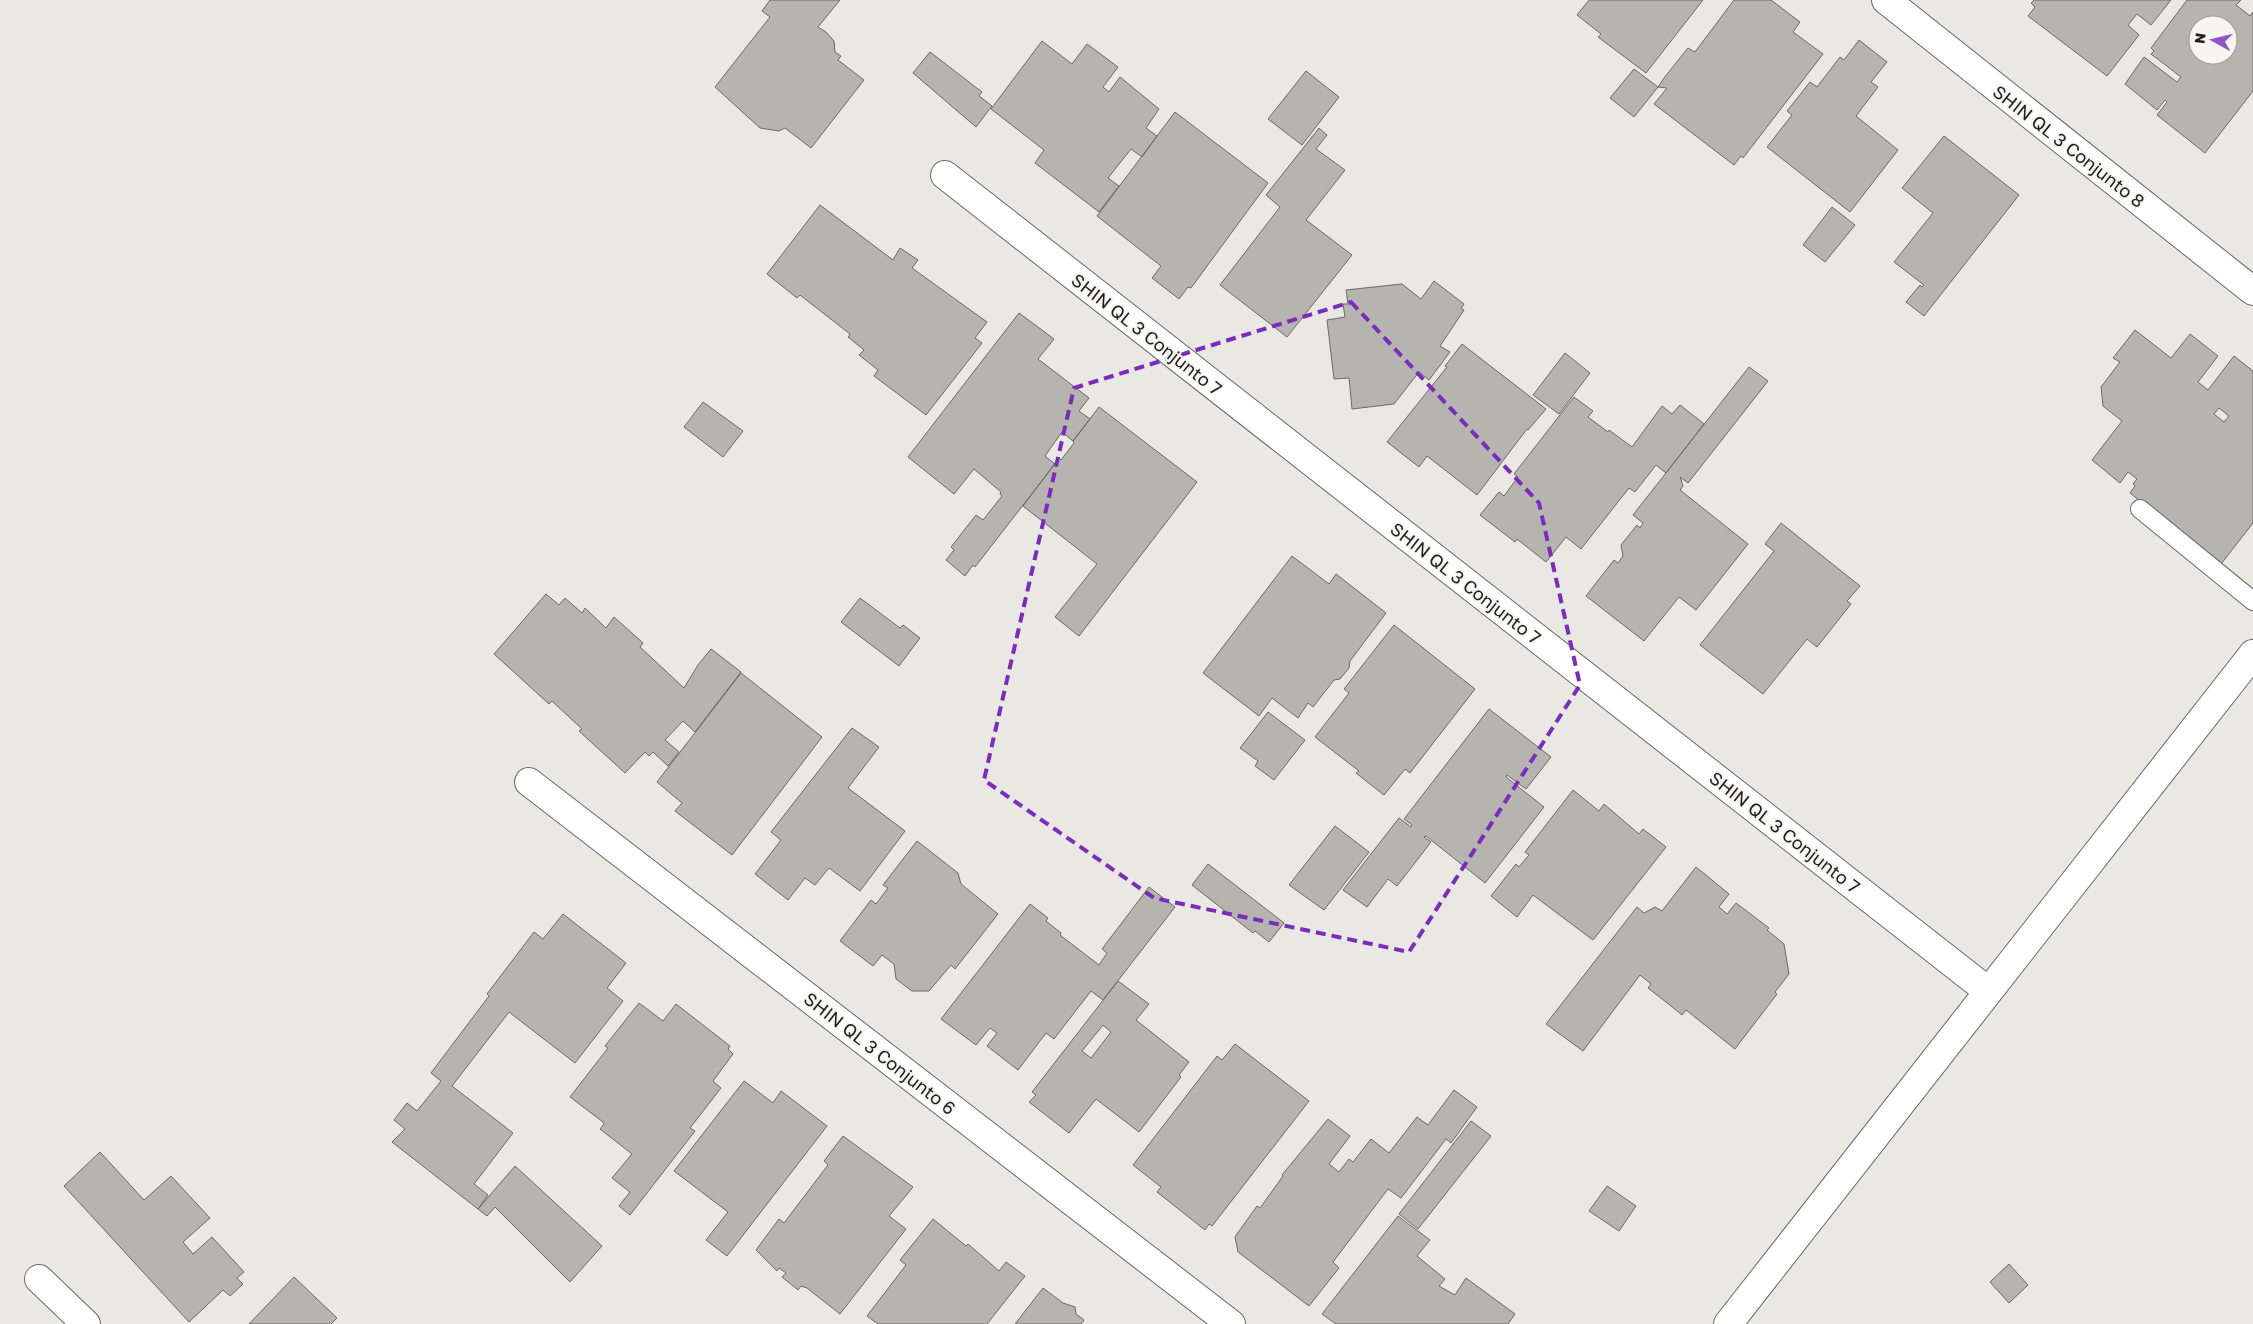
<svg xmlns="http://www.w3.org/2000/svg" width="2253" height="1324" font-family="'Golos Text',sans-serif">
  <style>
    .building { fill: #b6b4af; stroke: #6a6964; fill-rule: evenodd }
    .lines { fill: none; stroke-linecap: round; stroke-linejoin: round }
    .lane-casing { stroke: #6a6964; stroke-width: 20 }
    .street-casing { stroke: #6a6964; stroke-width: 30 }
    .secondary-casing { stroke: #6a6964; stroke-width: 30 }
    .lane { stroke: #fff; stroke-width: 18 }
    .street { stroke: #fff; stroke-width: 28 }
    .secondary { stroke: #fff; stroke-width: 28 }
    .marked { fill: none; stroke: #7b2cbf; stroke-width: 4; stroke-dasharray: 10 6; stroke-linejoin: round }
    .labels { text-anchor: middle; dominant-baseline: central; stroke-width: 4; stroke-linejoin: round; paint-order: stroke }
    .street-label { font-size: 18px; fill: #1f1f1d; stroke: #f6f5ef }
  </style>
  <rect width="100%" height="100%" fill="#e9e8e2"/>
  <path class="building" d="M770,0H840L818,27L826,32L834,41L835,52L841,56L838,60L864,80L811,148L785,128L779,131L760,128L715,87L770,17L762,11Z
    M1589,0H1703L1646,73L1598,37L1601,34L1577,15Z
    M1734,0H1771L1800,22L1793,32L1823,54L1743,158L1741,156L1734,165L1654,104L1667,88L1658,87L1664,78L1688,48L1695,52Z
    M2034,0H2171L2151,25L2137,14L2128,25L2139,35L2107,76L2028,16L2035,7L2031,3Z
    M2187,0H2241L2236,5L2250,16L2253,12V91L2205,153L2157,115L2167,102L2165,100L2157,110L2125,84L2144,57L2177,82L2181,77L2151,54L2154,51L2151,48ZM2198,25H2228V55H2198Z
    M1859,40L1887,62L1871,82L1878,87L1856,116L1898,150L1850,212L1767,147L1792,115L1787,111L1810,82L1817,87L1840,57L1844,60Z
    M1042,41L1072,64L1087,44L1118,67L1103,87L1109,92L1120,77L1159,109L1146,128L1157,136L1142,157L1131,149L1108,178L1119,186L1099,212L1035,163L1044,150L991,109Z
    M930,52L982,92L979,96L992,106L976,127L913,73Z
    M1634,69L1658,87L1634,117L1610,98Z
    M1306,71L1339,97L1302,145L1268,119Z
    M1175,112L1268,183L1191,288L1188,287L1179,299L1152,278L1161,266L1097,216Z
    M1319,128L1327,135L1316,149L1345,170L1306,220L1352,255L1287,337L1220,285L1280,207L1266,195Z
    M1944,136L2019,195L1924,316L1906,302L1920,285L1922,287L1924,285L1894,262L1933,213L1902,188Z
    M820,205L893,260L900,248L918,260L912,268L987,322L975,338L982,343L926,415L874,376L878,370L859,355L864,350L848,337L850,334L800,295L797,298L767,274Z
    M1832,207L1855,225L1825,262L1803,245Z
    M1434,281L1464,304L1461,309L1464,310L1440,346L1450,352L1429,380L1419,372L1394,404L1352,409L1349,378L1334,379L1327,320L1345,317L1343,304H1348L1346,290L1402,284L1421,299Z
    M1019,313L1054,339L1038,359L1089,398L1079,411L1090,419L1073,441L1062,432L1045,456L1055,464L975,567L973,565L965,576L946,560L954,550L951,547L976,515L983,520L1002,496L1000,494L1001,492L974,469L954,494L908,457Z
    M2135,330L2171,358L2190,334L2218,356L2198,382L2208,390L2234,356L2253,371V523L2221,564L2130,493L2135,486L2133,484L2137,479L2128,472L2120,483L2092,460L2122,421L2103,406L2101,387L2120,362L2113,358ZM2219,408L2229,416L2224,422L2214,414Z
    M1462,344L1546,409L1528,430L1527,429L1477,495L1427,456L1419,467L1387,442L1447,367L1445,366Z
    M1565,353L1590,373L1559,414L1533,395Z
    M1749,367L1768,381L1688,483L1680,477L1683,486L1680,490L1748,544L1696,610L1679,597L1644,641L1586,596L1614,560L1618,563L1623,556L1621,545L1637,525L1640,528L1643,523L1633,515Z
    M1574,397L1593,411L1588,417L1608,432L1609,430L1632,447L1662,406L1672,414L1680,405L1704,424L1666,473L1656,465L1635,492L1629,488L1581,549L1566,537L1546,562L1517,539L1515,542L1480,515L1499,492L1504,496L1518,477L1514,474Z
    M703,402L743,431L723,457L684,427Z
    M1099,407L1197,482L1079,636L1055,617L1097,564L1023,506L1059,458L1061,460L1074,443L1073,441Z
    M1781,523L1860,586L1847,601L1851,604L1817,647L1807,639L1763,694L1700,645L1774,551L1765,544Z
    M1292,556L1329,584L1336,574L1386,613L1350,661L1349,668L1340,679L1334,680L1313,707L1308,703L1298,718L1272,698L1259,716L1203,673Z
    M546,594L559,605L565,598L582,613L585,608L606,628L614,617L643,643L640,647L684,688L698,665L711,649L741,672L695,732L683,721L665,740L679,752L668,766L653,752L649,756L645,752L625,773L579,731L582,729L552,701L549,704L494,654Z
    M860,598L900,628L903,625L920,638L899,666L841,622Z
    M1394,625L1475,689L1410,773L1405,769L1384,795L1356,773L1359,771L1315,737L1349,693L1344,689Z
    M741,673L822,737L732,855L675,811L682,803L657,782Z
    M1489,709L1551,757L1526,789L1507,775L1506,777L1544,807L1485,883L1426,836L1424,837L1431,842L1397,886L1388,879L1367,907L1343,890L1399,818L1411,827L1412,825L1404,819Z
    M1268,712L1305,740L1274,780L1255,766L1258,761L1240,748Z
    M852,728L879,747L848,788L905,831L860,891L829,868L815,885L805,878L788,900L755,874L781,840L771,832Z
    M1573,790L1599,811L1604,804L1639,834L1643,829L1666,847L1593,940L1533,895L1517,917L1491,896L1516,864L1519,867L1529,855L1525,852Z
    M1335,826L1369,852L1324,910L1289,885Z
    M917,841L958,873L961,884L998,914L955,969L951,965L929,991H912L896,979L894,964L882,955L873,966L840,941L871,900L876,904L888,888L883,885Z
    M1208,864L1284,923L1269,942L1255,931L1253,933L1192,885Z
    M1696,867L1729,894L1719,907L1727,914L1736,903L1769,928L1767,930L1784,944L1789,974L1775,992L1777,994L1735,1049L1686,1010L1682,1015L1671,1006L1648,988L1651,984L1640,975L1583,1051L1546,1024L1637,907L1644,913L1655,907L1662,911Z
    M1149,887L1175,907L1103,1000L1091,991L1054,1039L1046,1033L1018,1070L987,1046L997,1033L990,1028L976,1045L941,1019L1030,904L1048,918L1046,921L1061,933L1060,935L1099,965L1107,953L1102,949Z
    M563,914L626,963L607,988L623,1001L575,1063L509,1012L452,1086L513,1133L474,1184L488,1195L478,1209L392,1142L405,1129L394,1120L407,1103L417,1111L441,1081L431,1073L489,996L487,994L534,932L543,939Z
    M1118,981L1149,1004L1136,1020L1189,1062L1179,1075L1181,1077L1139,1132L1096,1099L1069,1133L1029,1102L1036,1095L1032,1092ZM1103,1025L1111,1032L1091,1058L1082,1051Z
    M639,1003L663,1021L676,1004L730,1046L728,1049L733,1054L713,1081L721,1088L690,1128L695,1131L630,1215L619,1206L630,1192L612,1178L632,1154L600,1129L604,1124L603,1122L570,1097L608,1048L605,1046Z
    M1235,1044L1309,1101L1212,1226L1209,1224L1205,1230L1157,1192L1161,1187L1133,1165L1217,1056L1222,1060Z
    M744,1081L773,1103L781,1091L827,1126L727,1256L706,1240L728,1212L674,1171Z
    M1454,1090L1477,1107L1451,1143L1446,1139L1401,1198L1388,1189L1333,1262L1339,1268L1309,1306L1238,1252L1235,1237L1237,1234L1257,1206L1260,1208L1283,1176L1282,1175L1328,1119L1350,1136L1329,1164L1339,1172L1349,1159L1353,1162L1371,1139L1389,1153L1417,1117L1428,1125Z
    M1471,1121L1491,1136L1418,1229L1399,1214Z
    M843,1136L913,1187L889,1216L906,1229L840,1314L807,1288L801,1286L798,1290L782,1277L786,1273L779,1268L777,1271L756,1250L779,1219L784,1223L828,1165L824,1161Z
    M100,1152L144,1200L171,1176L210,1218L183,1242L193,1254L212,1237L244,1272L237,1278L243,1284L230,1296L223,1290L189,1322L64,1186Z
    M515,1166L602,1246L570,1282L495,1207L487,1216L478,1209Z
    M1607,1186L1636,1206L1619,1231L1589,1211Z
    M1398,1216L1430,1240L1417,1256L1445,1279L1439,1286L1455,1295L1466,1278L1515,1314L1508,1324H1336L1322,1314Z
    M933,1219L966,1246L968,1244L999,1271L1006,1262L1025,1276L987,1324H878L867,1316L906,1265L900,1260Z
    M2009,1264L2028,1285L2009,1303L1990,1282Z
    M294,1277L337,1318L331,1324H249Z
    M1043,1288L1063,1303L1075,1307L1076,1314L1084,1320L1081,1324H1015Z"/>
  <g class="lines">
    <g class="lane-casing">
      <path id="lane" d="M2140,509L2253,601"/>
    </g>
    <g class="street-casing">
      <path id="street" d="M1886,0L2253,291
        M945,175L1988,991
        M529,782L1231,1324
        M39,1279L86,1324"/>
    </g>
    <g class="secondary-casing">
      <path id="secondary" d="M1728,1324L2253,654"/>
    </g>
    <use href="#lane" class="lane"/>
    <use href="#street" class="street"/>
    <use href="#secondary" class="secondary"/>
  </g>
  <path class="marked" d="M1351,302L1539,503L1580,685L1409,952L1154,898L984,780L1074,388Z"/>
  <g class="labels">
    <g class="street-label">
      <text transform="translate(2069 146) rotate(38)">SHIN QL 3 Conjunto 8</text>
      <text transform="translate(1147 334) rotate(38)">SHIN QL 3 Conjunto 7</text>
      <text transform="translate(1466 583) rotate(38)">SHIN QL 3 Conjunto 7</text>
      <text transform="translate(1785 832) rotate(38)">SHIN QL 3 Conjunto 7</text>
      <text transform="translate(880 1053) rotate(38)">SHIN QL 3 Conjunto 6</text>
    </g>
  </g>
  <g transform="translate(2213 40) rotate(278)"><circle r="24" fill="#f6f5ef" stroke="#a09f9b"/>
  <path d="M0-4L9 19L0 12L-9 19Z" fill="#9153ca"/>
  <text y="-8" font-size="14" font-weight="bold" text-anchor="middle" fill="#1f1f1d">N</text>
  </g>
</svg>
